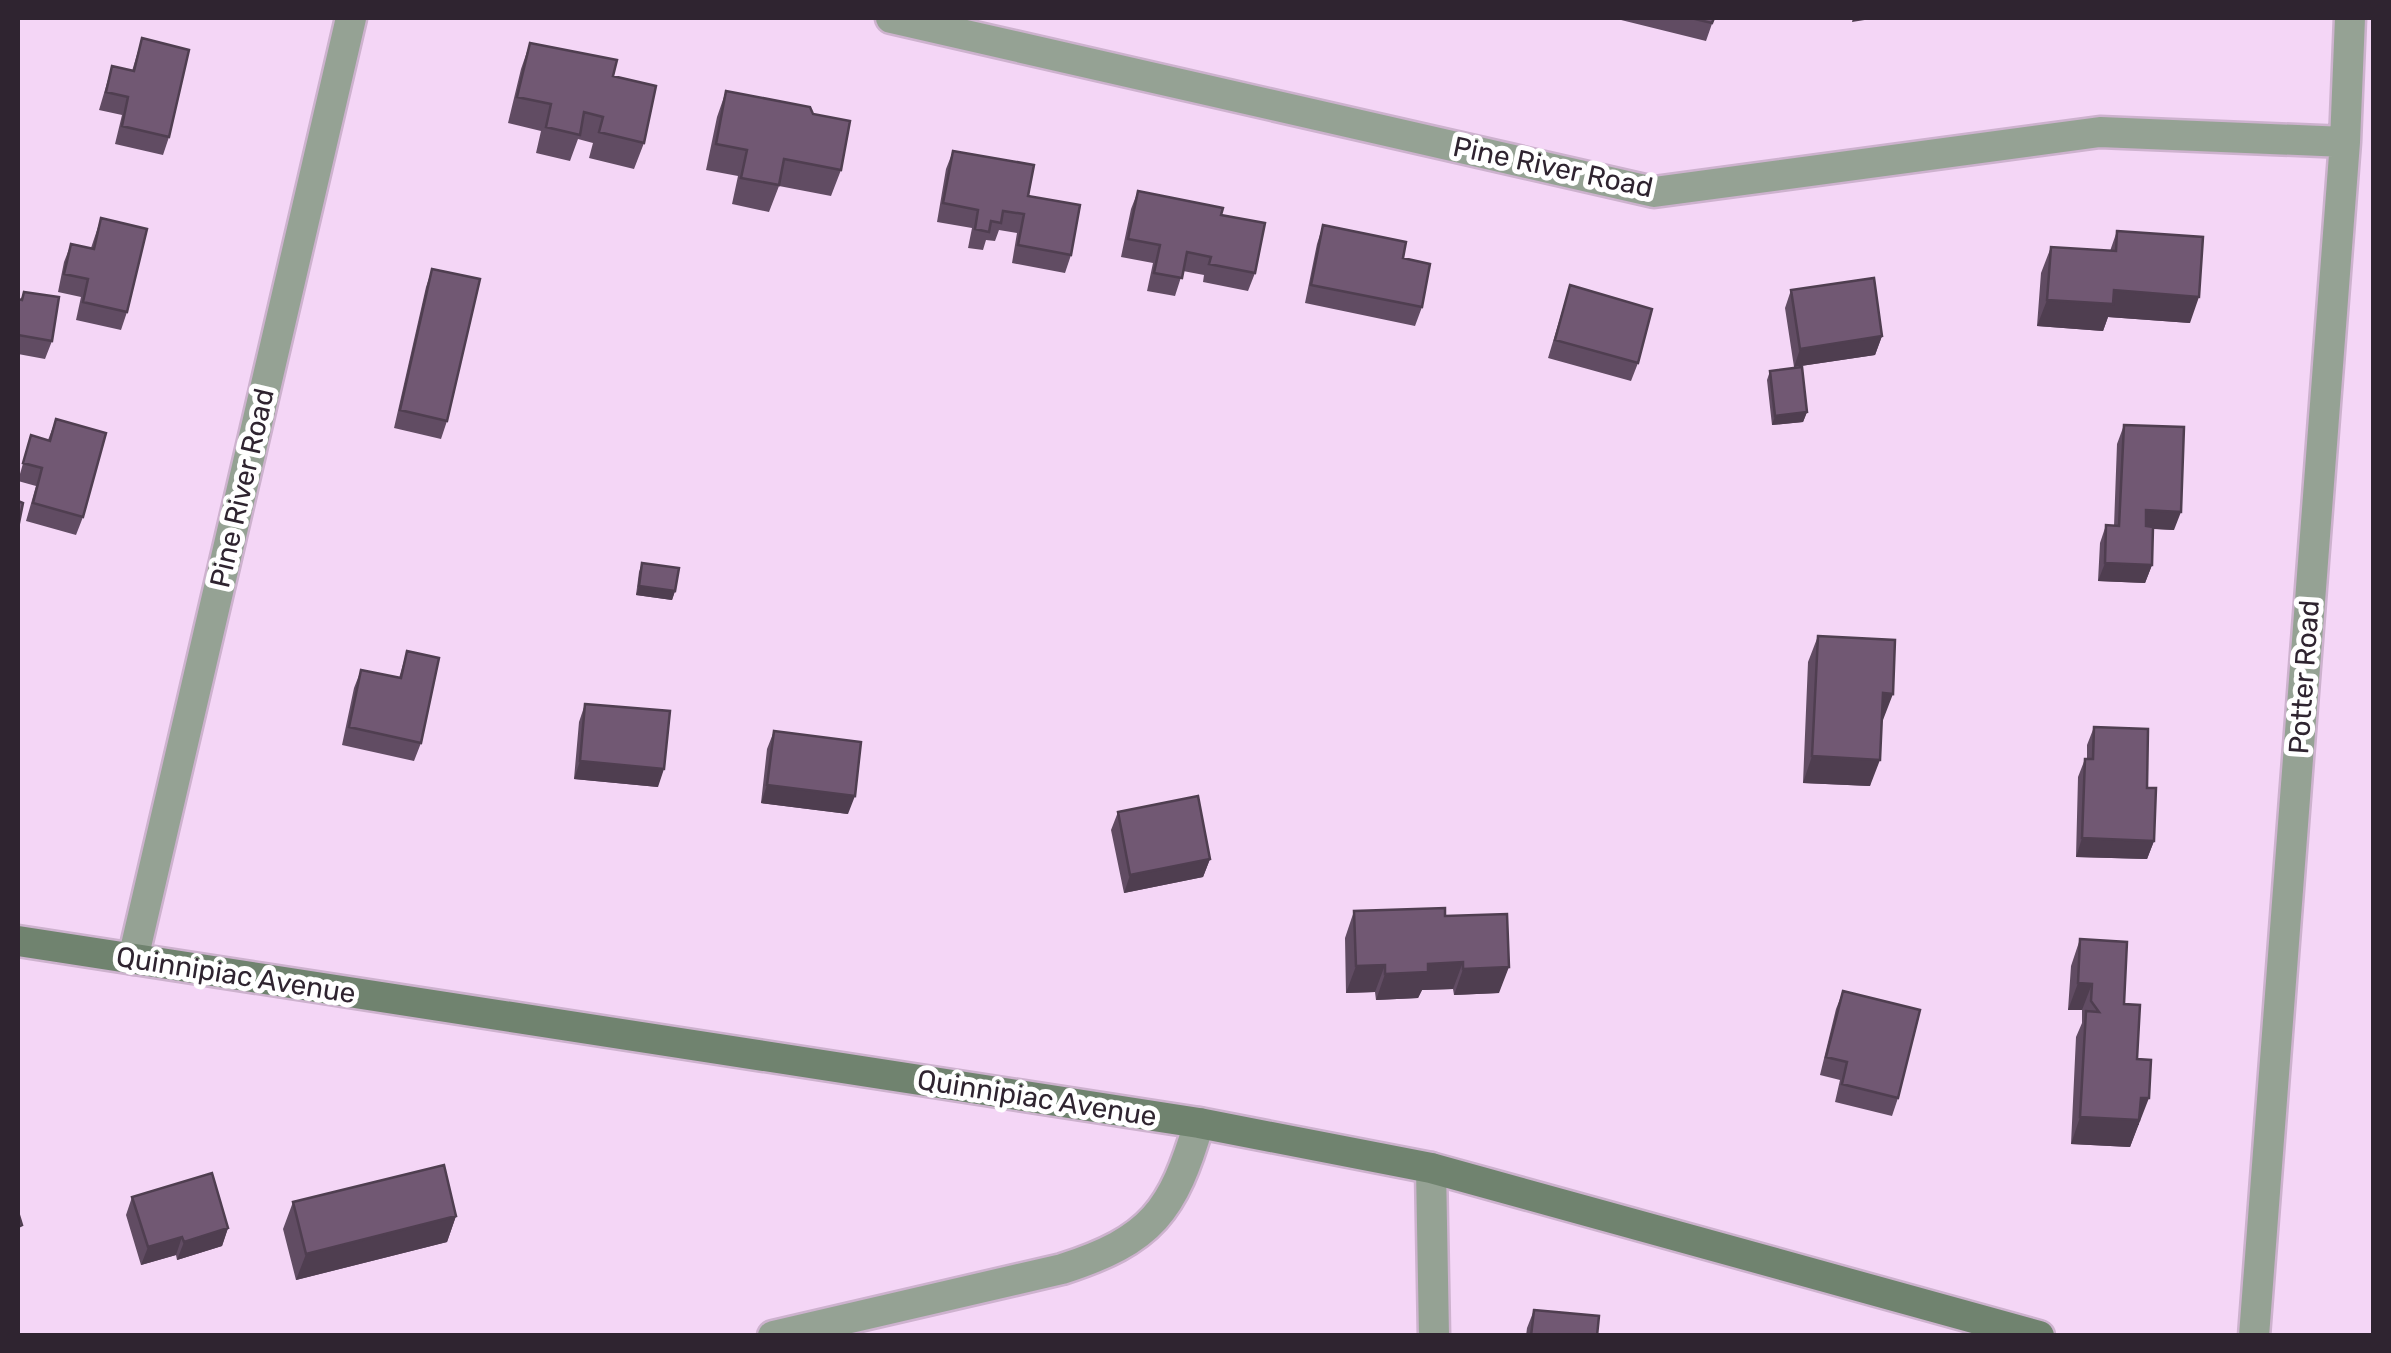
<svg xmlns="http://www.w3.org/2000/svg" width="2391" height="1353" font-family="Rubik,sans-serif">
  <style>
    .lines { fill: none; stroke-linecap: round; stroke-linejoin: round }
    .street-casing { stroke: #cdb2ce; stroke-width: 35 }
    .secondary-casing { stroke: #cdb2ce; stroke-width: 35 }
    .street { stroke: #95a294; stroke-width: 30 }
    .secondary { stroke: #70836f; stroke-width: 30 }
    .wall { fill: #614c63 }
    .shaded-wall { fill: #4f3e50 }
    .building { fill: #715873; stroke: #4f3e50; stroke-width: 2.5 }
    .labels { text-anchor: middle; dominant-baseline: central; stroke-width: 10; stroke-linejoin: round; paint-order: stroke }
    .street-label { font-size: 28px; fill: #2f2430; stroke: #fff }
  </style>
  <rect width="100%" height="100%" fill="#f4d6f6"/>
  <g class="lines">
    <g class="street-casing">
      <path id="street" d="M891,18L1654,192L2100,132L2345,142
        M133,959L351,18
        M1431,1168L1434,1336
        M773,1336L1062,1269C1152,1240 1173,1211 1199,1123
        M2254,1336L2345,142L2350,18"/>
    </g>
    <g class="secondary-casing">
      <path id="secondary" d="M18,941L1199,1123L1431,1168L2039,1336"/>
    </g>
    <use href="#street" class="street"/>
    <use href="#secondary" class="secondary"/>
  </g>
  <path class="wall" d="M1613,18H1714L1706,41Z
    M142,38L169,137L163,155L115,144L122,115L99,110L112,66L132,71Z
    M530,43L613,76L644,143L634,169L589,158L593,143L578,139L570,161L536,153L541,131L508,123L521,69Z
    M726,91L841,170L831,196L779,186L769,212L732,204L738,176L706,170L717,117Z
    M953,151L1028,196L1071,255L1065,273L1012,263L1017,233L999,230L995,241L986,240L983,250L968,248L972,228L937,222L946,169Z
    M1138,191L1221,215L1255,273L1248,291L1203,282L1204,275L1183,271L1175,296L1147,291L1153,263L1121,257L1131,209Z
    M101,218L127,312L121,330L76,320L81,297L58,292L64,262L71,244L91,248Z
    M1323,225L1403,258L1422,307L1415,326L1305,303L1317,244Z
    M2117,231L2190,323L2108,317L2103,331L2037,326L2041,273L2051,247L2110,251Z
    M432,269L447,421L441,439L394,428L426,287Z
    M1570,285L1638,363L1631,381L1548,358Z
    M1791,290L1882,336L1875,355L1794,367L1785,308Z
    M24,292L52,341L45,359L18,354V299H21Z
    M1770,371L1807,412L1803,422L1772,425L1767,380Z
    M56,419L83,517L76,535L26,521L36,486L18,481L31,435L48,440Z
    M2124,425L2174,530L2153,529L2152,565L2145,583L2098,581L2100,543L2106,525L2114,526L2117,444Z
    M642,563L675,591L672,600L636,595L639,572Z
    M1818,636L1883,720H1881L1870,786L1803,783L1808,662Z
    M407,651L421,743L414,761L342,745L354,688L361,670L399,678Z
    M585,704L658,787L574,779L579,722Z
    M2094,727L2147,788L2154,841L2147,859L2076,857L2078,777L2085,759H2087V745Z
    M774,731L848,814L761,803L767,749Z
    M1118,812L1210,859L1203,877L1124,893L1111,830Z
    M1354,911L1445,916L1499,993L1454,995L1453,989L1422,990L1418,998L1376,1000L1375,992L1346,993L1345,938Z
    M2080,939L2124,1004L2137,1059L2139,1125H2138L2130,1147L2071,1144L2076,1037L2082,1023V1010H2068L2071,966Z
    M1843,991L1898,1098L1892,1116L1835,1102L1840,1080L1820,1075L1836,1009Z
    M132,1197L228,1228L222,1246L177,1260L176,1255L141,1265L126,1215Z
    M293,1202L456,1216L447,1242L296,1280L283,1229Z
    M1534,1310L1597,1336H1526L1527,1328Z"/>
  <path class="shaded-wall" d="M1853,18H1877L1852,22Z
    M2114,290L2199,297L2190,323L2108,317L2103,331L2037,326L2047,300Z
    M1882,336L1875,355L1794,367L1800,349Z
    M1807,412L1803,422L1772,425L1775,416Z
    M2146,510L2181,512L2174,530L2140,528Z
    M2105,563L2152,565L2145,583L2098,581Z
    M639,586L675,591L672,600L636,595Z
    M1883,693L1893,694L1883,720H1873Z
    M1812,756L1880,760L1870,786L1803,783Z
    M580,761L664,769L658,787L574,779Z
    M767,785L855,796L848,814L761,803Z
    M2082,838L2154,841L2147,859L2076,857Z
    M1210,859L1203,877L1124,893L1130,875Z
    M1463,962L1453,989L1422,990L1418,998L1376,1000L1385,974L1428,964Z
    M1385,965L1375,992L1346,993L1356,966Z
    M1509,967L1499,993L1454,995L1463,969Z
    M2078,983L2092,984L2082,1010H2068Z
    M2141,1098H2149L2130,1147L2071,1144L2080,1117Z
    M456,1216L447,1242L296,1280L306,1254Z
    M228,1228L222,1246L177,1260L184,1242Z
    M182,1237L176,1255L141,1265L148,1247Z"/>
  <path class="building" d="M1691,18H1714L1712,23Z
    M142,38L189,50L169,137L122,126L128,97L106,92L112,66L134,71Z
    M530,43L617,60L613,76L656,86L644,143L599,132L603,117L584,112L580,135L546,127L551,104L517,97Z
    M726,91L810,107L813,114L850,121L841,170L784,159L779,185L741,178L747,150L716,144Z
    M953,151L1034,165L1028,196L1080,205L1071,255L1018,245L1024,214L1003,211L1001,223L991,221L989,232L975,229L978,210L943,203Z
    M1138,191L1223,208L1221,215L1265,223L1255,273L1209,264L1211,257L1187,252L1182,278L1154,273L1160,245L1128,239Z
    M101,218L147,229L127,312L83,302L88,279L64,274L71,244L94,249Z
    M1323,225L1406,242L1403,258L1430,264L1422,307L1311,285Z
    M2117,231L2203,237L2199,297L2114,290L2113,304L2047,300L2051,247L2116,251Z
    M432,269L480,279L447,421L400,410Z
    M1874,278L1882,336L1800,349L1791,290Z
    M1570,285L1652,309L1638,363L1555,340Z
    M24,292L59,297L52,341L18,335V299L22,300Z
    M1802,367L1807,412L1775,416L1770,371Z
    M56,419L106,433L83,517L33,503L42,468L23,463L31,435L50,441Z
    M2124,425L2184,427L2181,512L2146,510V526L2153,527L2152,565L2105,563L2106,525L2119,526Z
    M18,501L23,503L18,528Z
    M642,563L679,568L675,591L639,586Z
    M1818,636L1895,640L1893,694L1883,693L1880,760L1812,756Z
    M407,651L439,658L421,743L349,727L361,670L401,678Z
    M585,704L670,711L664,769L580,761Z
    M2094,727L2148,729L2147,788H2156L2154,841L2082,838L2085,759H2093Z
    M774,731L861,742L855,796L767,785Z
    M1198,796L1210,859L1130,875L1118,812Z
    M1445,908V916L1507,914L1509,967L1463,969V962L1428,964V972L1385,974V965L1356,966L1354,911Z
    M2080,939L2127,942L2124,1004L2140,1005L2137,1059L2151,1060L2149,1098H2141L2139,1120L2080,1117L2086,1011L2099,1012L2091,1001L2092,984L2078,983Z
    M1843,991L1920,1010L1898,1098L1842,1084L1847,1062L1826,1057Z
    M444,1165L456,1216L306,1254L293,1202Z
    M212,1173L228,1228L184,1242L182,1237L148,1247L132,1197Z
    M18,1212L22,1225L18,1227Z
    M1534,1310L1599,1316L1597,1336H1531Z"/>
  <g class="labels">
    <g class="street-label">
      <text transform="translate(1553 167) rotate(12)">Pine River Road</text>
      <text transform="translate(242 488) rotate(-77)">Pine River Road</text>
      <text transform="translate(2304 677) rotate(-86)">Potter Road</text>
      <text transform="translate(236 975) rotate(9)">Quinnipiac Avenue</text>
      <text transform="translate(1037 1098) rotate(9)">Quinnipiac Avenue</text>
    </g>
  </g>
  <rect width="2391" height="1353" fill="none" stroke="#2f2430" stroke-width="40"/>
</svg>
